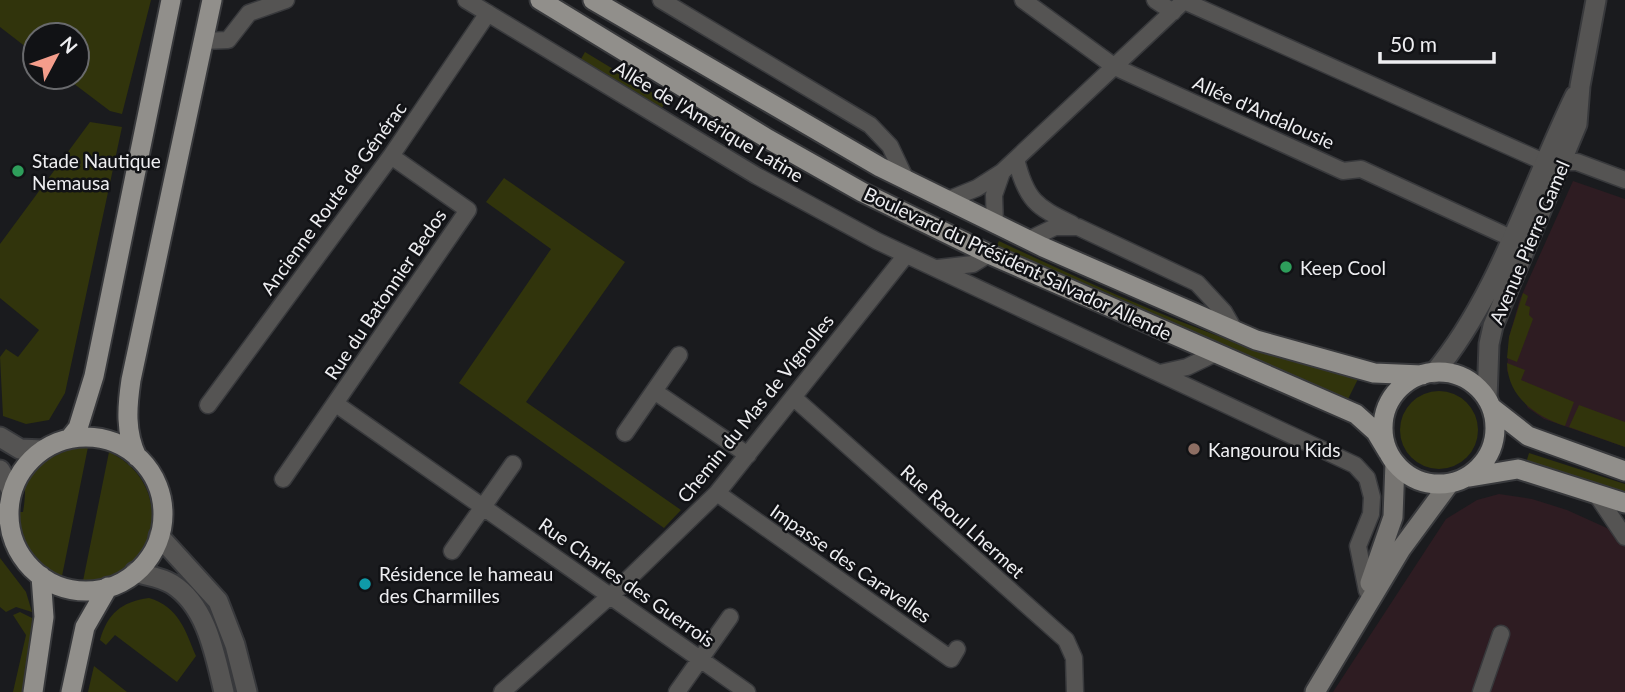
<svg xmlns="http://www.w3.org/2000/svg" width="1625" height="692" font-family="Lato,sans-serif">
  <style>
    .commercial { fill: #2e1c22 }
    .green { fill: #31340c }
    .lines { fill: none; stroke-linecap: round; stroke-linejoin: round }
    .minor-casing { stroke: #38393c; stroke-width: 19 }
    .tertiary-casing { stroke: #38393c; stroke-width: 23 }
    .secondary-casing { stroke: #38393c; stroke-width: 23 }
    .primary-casing { stroke: #38393c; stroke-width: 23 }
    .minor { stroke: #555453; stroke-width: 16 }
    .tertiary { stroke: #555453; stroke-width: 19 }
    .secondary { stroke: #777572; stroke-width: 19 }
    .primary { stroke: #918f8b; stroke-width: 19 }
    .leisure-dot { fill: #2e9e5b; stroke: #111215; stroke-width: 2.5 }
    .education-dot { fill: #8d6e63; stroke: #111215; stroke-width: 2.5 }
    .culture-dot { fill: #0f9aa8; stroke: #111215; stroke-width: 2.5 }
    .labels { text-anchor: middle; dominant-baseline: central; stroke-width: 5; stroke-linejoin: round; paint-order: stroke }
    .street-label { font-size: 19px; fill: #eeeef1; stroke: #111215 }
    .poi-label { font-size: 19px; fill: #eeeef1; stroke: #111215; text-anchor: start }
  </style>
  <rect width="100%" height="100%" fill="#1a1b1e"/>
  <path class="commercial" d="M1573,181L1625,199V447L1544,419L1528,408L1507,371L1509,337L1520,299Z
    M1499,494L1532,499L1567,510L1609,529L1625,545V692H1333L1446,519L1477,500Z"/>
  <path class="green" d="M0,0H151L122,114L110,111L65,77H77V35H35V54L0,27Z
    M585,52L666,101L662,108L581,59Z
    M90,122L122,127L65,393L49,420L26,424L3,416L0,357L6,349L18,357L39,330L0,298V244Z
    M504,178L625,262L526,402L681,510L664,528L459,383L551,249L486,202Z
    M999,241C1116,296 1232,349 1358,379L1347,401L995,249Z
    M1523,293L1528,296L1525,305L1530,307L1529,315L1533,319L1517,362L1507,358L1509,337Z
    M1507,363L1525,370L1521,380L1574,402L1565,426C1536,416 1508,398 1507,363Z
    M1400 430a39 39 0 1 1 78 0a39 39 0 1 1-78 0Z
    M1579,405L1625,422V447L1569,427Z
    M78,447H88L62,576C35,565 20,541 18,512H23C25,501 25,494 25,486C24,466 64,451 78,447Z
    M109,452C178,484 160,580 83,581Z
    M1529,453L1625,484V495L1526,463Z
    M0,558L26,592L32,612L16,607L6,612L0,607Z
    M149,598C179,607 185,630 196,656L177,682L115,635L106,645L100,640C108,613 121,602 149,598Z
    M20,612L32,618L31,646L22,692H13L26,635L13,615Z
    M94,666L127,692H88Z"/>
  <g class="lines">
    <g class="minor-casing">
      <path id="minor" d="M466,0L757,176L877,241L1355,465L1367,478L1372,497L1371,514L1358,546L1367,591
        M661,0L870,125L890,146L907,182
        M1023,0L1115,67L1343,171L1361,169L1511,238
        M1155,0L1173,12
        M1184,1L1544,162H1577L1625,180
        M203,41L228,40L249,13L286,0
        M1016,159C1026,200 1036,207 1072,224
        M1002,172L1185,0
        M945,201L977,188L1002,172L994,195L995,225
        M1028,240L1055,227H1078L1197,283L1224,312L1235,331
        M938,268L973,264L989,254
        M1160,373L1187,367L1214,354
        M654,391L748,455
        M793,397L1066,640L1074,658L1075,692
        M336,404L747,692
        M208,405L391,156L488,13
        M625,433L679,355
        M283,479L468,210L391,156
        M717,493L951,659L957,649
        M1596,494L1625,537
        M452,551L513,464
        M502,692L620,587L717,493L906,255
        M677,692L730,617
        M1481,692L1501,634"/>
    </g>
    <g class="tertiary-casing">
      <path id="tertiary" d="M1434,373C1498,297 1531,186 1575,96
        M1487,399L1489,344L1493,326L1577,124L1580,86L1596,0
        M0,437L20,449L43,450
        M0,470L12,491
        M159,536L218,601L235,645L247,692
        M135,572C148,576 161,577 172,584C207,606 215,655 224,692"/>
    </g>
    <g class="secondary-casing">
      <path id="secondary" d="M1370,583L1393,517L1395,463
        M1315,692L1401,549L1449,484"/>
    </g>
    <g class="primary-casing">
      <path id="primary" d="M540,0L768,139L862,192L989,254L1356,414L1376,432L1388,452
        M593,0L880,167L1043,247L1256,340L1374,373L1422,375
        M1383 428a56 56 0 1 1 112 0a56 56 0 1 1-112 0Z
        M1491,407L1528,436L1625,471
        M9 514a77 77 0 1 1 154 0a77 77 0 1 1-154 0Z
        M70,438L78,428L94,376L171,0
        M137,457C125,432 127,407 131,380L212,0
        M1470,477L1518,469L1625,503
        M33,692L44,617L41,576
        M71,692L85,627L108,587"/>
    </g>
    <use href="#minor" class="minor"/>
    <use href="#tertiary" class="tertiary"/>
    <use href="#secondary" class="secondary"/>
    <use href="#primary" class="primary"/>
  </g>
  <g class="leisure-dot">
    <circle cx="18" cy="171" r="7"/>
    <circle cx="1286" cy="267" r="7"/>
  </g>
  <circle class="education-dot" cx="1194" cy="449" r="7"/>
  <circle class="culture-dot" cx="365" cy="584" r="7"/>
  <g class="labels">
    <g class="street-label">
      <text transform="translate(1264 112) rotate(24)">Allée d'Andalousie</text>
      <text transform="translate(709 121) rotate(31)">Allée de l'Amérique Latine</text>
      <text transform="translate(333 198) rotate(-54)">Ancienne Route de Générac</text>
      <text transform="translate(1529 242) rotate(-67)">Avenue Pierre Gamel</text>
      <text transform="translate(1018 263) rotate(25)">Boulevard du Président Salvador Allende</text>
      <text transform="translate(385 294) rotate(-56)">Rue du Batonnier Bedos</text>
      <text transform="translate(755 408) rotate(-51)">Chemin du Mas de Vignolles</text>
      <text transform="translate(963 521) rotate(42)">Rue Raoul Lhermet</text>
      <text transform="translate(851 563) rotate(35)">Impasse des Caravelles</text>
      <text transform="translate(627 582) rotate(35)">Rue Charles des Guerrois</text>
    </g>
    <g class="poi-label">
      <text x="32" y="160">Stade Nautique<tspan x="32" dy="22">Nemausa</tspan></text>
      <text x="1300" y="267">Keep Cool</text>
      <text x="1208" y="449">Kangourou Kids</text>
      <text x="379" y="573">Résidence le hameau<tspan x="379" dy="22">des Charmilles</tspan></text>
    </g>
  </g>
  <g transform="translate(56 56) rotate(49)"><circle r="33" fill="#111215" stroke="#696a6d" stroke-width="2"/>
  <path d="M0-5L12 26L0 18L-12 26Z" fill="#f49d8b"/>
  <text y="-10" font-size="19" font-weight="bold" text-anchor="middle" fill="#eeeef1">N</text>
  </g>
  <path d="M1380 52v10h114v-10" fill="none" stroke="#eeeef1" stroke-width="3.5"/>
  <text x="1390" y="52" font-size="21" fill="#eeeef1" stroke="#111215" stroke-width="5" paint-order="stroke">50 m</text>
</svg>
